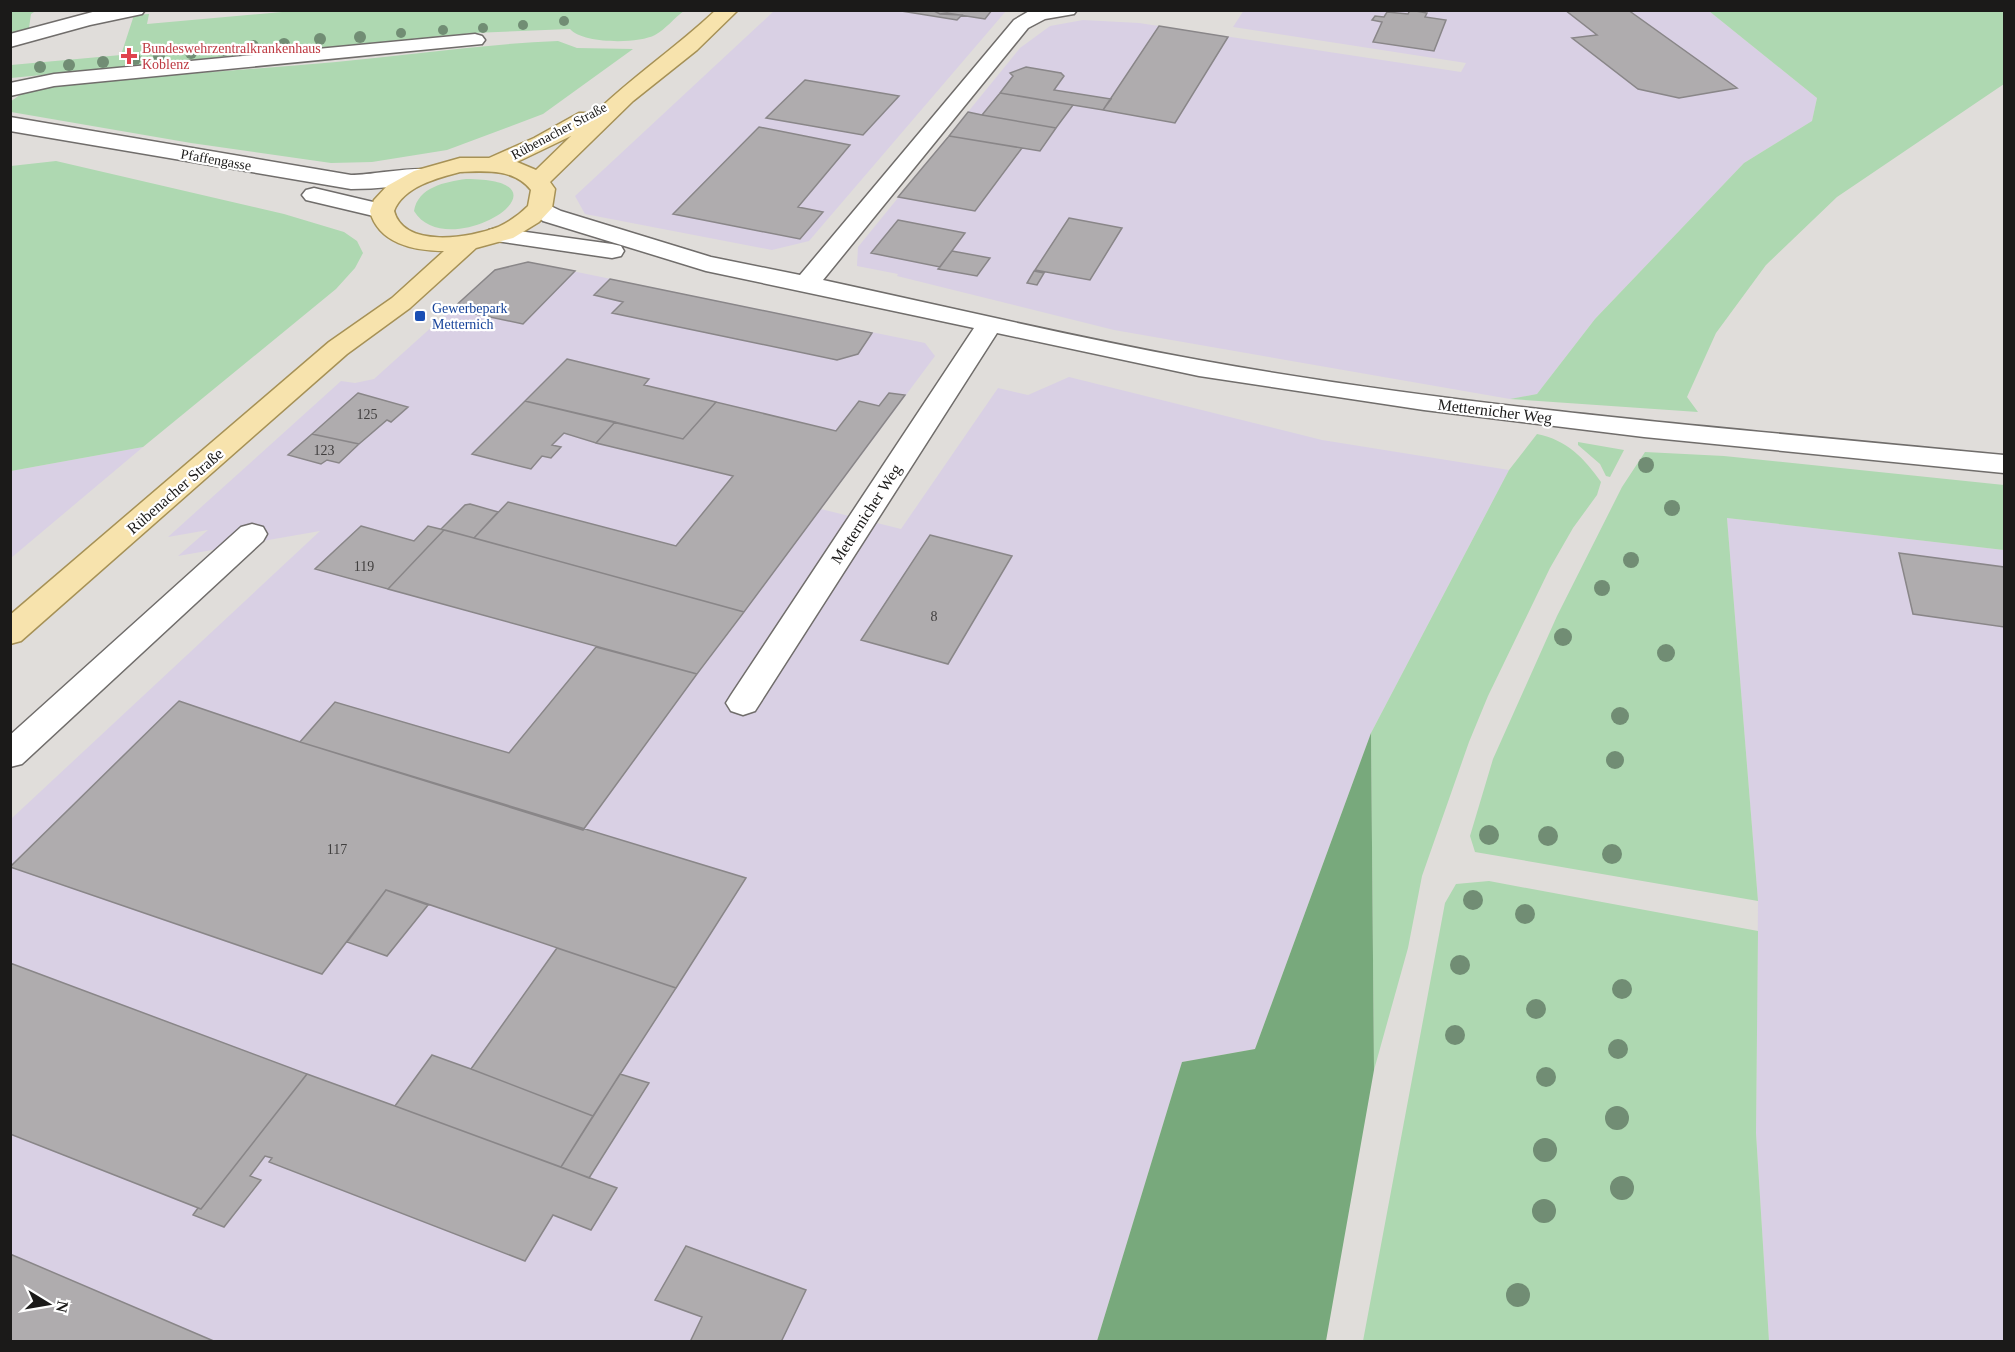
<svg xmlns="http://www.w3.org/2000/svg" width="2015" height="1352" font-family="Georgia,serif">
  <style>
    .commercial { fill: #d9d0e4 }
    .green { fill: #aed8b1 }
    .forest { fill: #78a97c }
    .building { fill: #afacae; stroke: #898688; stroke-width: 1.5 }
    .lines { fill: none; stroke-linecap: round; stroke-linejoin: round }
    .minor-casing { stroke: #706d6b; stroke-width: 3 }
    .major-casing { stroke: #a69156; stroke-width: 3 }
    .minor { fill: #fff; fill-rule: evenodd }
    .major { fill: #f7e3ad; fill-rule: evenodd }
    .tree { fill: #718d74 }
    .health-dot { fill: #e0444e; stroke: #fff; stroke-width: 2 }
    .transit-dot { fill: #1a4fb4; stroke: #fff; stroke-width: 2 }
    .labels { text-anchor: middle; dominant-baseline: central; stroke-width: 4.5; stroke-linejoin: round; paint-order: stroke }
    .far-health-label { font-size: 14px; fill: #be3a42; stroke: #fff; text-anchor: start }
    .far-street-label { font-size: 14px; fill: #1b1a19; stroke: #fff }
    .far-transit-label { font-size: 14px; fill: #164399; stroke: #fff; text-anchor: start }
    .number-label { font-size: 14px; fill: #403e3e }
    .street-label { font-size: 16px; fill: #1b1a19; stroke: #fff }
  </style>
  <rect width="100%" height="100%" fill="#e0ddda"/>
  <path class="commercial" d="M1244,10L1709,11L1817,98L1812,121L1744,163L1595,319L1537,394L1510,399L1114,330L897,276L898,274L857,266L858,247L1020,48L1050,26L1083,20L1139,23L1461,72L1466,63L1233,27Z
    M774,11H1006L809,241L772,250L585,214L575,196Z
    M528,262L925,343L935,356L821,509L901,529L998,388L1028,395L1069,377L1322,440L1509,470L1371,733L1255,1049L1182,1062L1097,1341L11,1342V819L320,531L178,556L208,530L168,537L341,381L355,383L374,379L495,270Z
    M143,447L11,558V471Z
    M1727,518L2004,550V1341H1769L1756,1133L1758,901Z"/>
  <path class="green" d="M11,10L34,12L31,14L29,28L11,34Z
    M305,10L652,12L684,11C674,18 666,29 655,35C638,44 583,44 570,29L473,33L11,78V65L121,55L134,15L149,14L147,24Z
    M1709,11H2004V84L1837,197L1766,265L1716,333L1687,397L1698,412L1510,399L1537,394L1595,319L1744,163L1812,121L1817,98Z
    M558,41L577,48L633,49L543,114L447,150L372,162L331,163L191,143L11,112L10,102L21,94L32,90C134,76 234,71 336,62C410,55 484,44 558,41Z
    M56,161L284,214L344,232L357,241L363,253L355,268L336,289L143,447L11,471V166Z
    M466,179C585,179 447,266 414,211C418,187 445,182 466,179Z
    M1537,434C1567,440 1584,458 1601,482L1597,495L1573,528L1550,568L1488,696L1469,742L1422,876L1408,948L1374,1070L1371,733L1509,470Z
    M1578,442L1624,450L1610,477L1606,476L1600,464L1578,445Z
    M1645,452L1724,456L2004,485V550L1727,518L1758,901L1475,852L1470,836L1493,759L1557,616L1622,487Z
    M1489,881L1758,931L1756,1133L1769,1341H1363L1445,903L1456,884Z"/>
  <path class="forest" d="M1371,733L1374,1070L1326,1341H1097L1182,1062L1255,1049Z"/>
  <path class="building" d="M895,10H932L940,14L962,15L957,20Z
    M932,10H992L985,19L947,13L940,14Z
    M1410,10L1427,13L1425,17L1446,20L1434,51L1373,42L1382,22L1372,20L1375,16L1384,17L1387,12L1408,14Z
    M1565,10H1628L1737,88L1679,98L1638,89L1572,38L1597,35Z
    M1159,26L1228,37L1175,123L1103,110Z
    M1026,67L1061,73L1064,76L1054,90L1111,99L1103,110L1000,93L1013,76L1010,73Z
    M805,80L899,96L863,135L766,118Z
    M1000,93L1073,105L1056,128L982,115Z
    M968,112L982,115L1056,128L1040,151L949,136Z
    M759,127L850,145L798,207L823,212L800,239L673,214Z
    M949,136L1022,148L975,211L898,197Z
    M1069,218L1122,228L1090,280L1035,270Z
    M898,220L965,233L940,267L871,253Z
    M952,251L990,258L977,276L938,269Z
    M528,262L575,271L523,324L452,309L495,270Z
    M1034,271L1044,273L1037,285L1027,283Z
    M610,279L872,333L858,354L837,360L612,313L623,302L594,295Z
    M567,359L649,379L644,385L716,402L683,439L525,401Z
    M358,393L408,407L391,422L387,420L359,444L312,434Z
    M889,393L905,395L744,612L474,538L508,502L676,546L733,476L596,443L615,422L683,439L716,402L836,431L859,401L879,406Z
    M525,401L615,422L596,443L564,433L552,445L561,447L551,458L542,456L531,469L472,454Z
    M312,434L359,444L339,463L327,460L321,464L288,455Z
    M470,504L498,512L474,538L441,529L465,505Z
    M361,526L414,541L428,526L444,530L388,589L315,569Z
    M444,530L474,538L744,612L697,674L388,589Z
    M930,535L1012,556L948,664L861,640Z
    M1899,553L2004,567V627L1913,614Z
    M596,647L697,674L583,830L300,742L335,702L509,753Z
    M179,701L300,742L746,878L676,988L386,890L322,974L10,867Z
    M386,890L428,905L387,956L347,942Z
    M557,948L676,988L593,1116L471,1069Z
    M10,963L307,1074L201,1209L10,1134Z
    M432,1055L471,1069L593,1116L561,1167L395,1106Z
    M307,1074L395,1106L617,1188L591,1230L553,1215L525,1261L269,1162L272,1158L265,1156L250,1176L261,1180L224,1227L193,1215L198,1208L201,1209Z
    M620,1074L649,1083L589,1178L561,1167Z
    M686,1246L806,1290L781,1342H690L702,1317L655,1300Z
    M10,1254L216,1342H10Z"/>
  <g class="lines">
    <g class="minor-casing">
      <path id="minor" d="M100,10H145L142,14L90,25L10,47V34Z
        M1031,10H1077L1074,14L1045,19L1028,28L823,280C948,307 1073,337 1199,360C1465,408 1735,429 2004,455V473L1644,437L1424,410L1199,376L997,333L755,711L743,715L731,711L726,703L731,695L974,328L706,271L543,221L528,208L532,203L540,201L561,211L711,257L800,275L1014,20Z
        M475,34L482,36L485,40L482,44L54,86L10,96V83L54,74Z
        M10,117L351,175C373,175 413,166 430,170L434,175L430,180C404,186 378,189 351,189L10,131Z
        M314,188L390,206L394,211L390,216L382,218L306,200L302,195L306,190Z
        M498,228L612,244L621,246L624,251L621,256L612,258L489,240L486,235L489,230Z
        M252,524L263,527L267,534L263,541L22,764L10,767V735L241,527Z"/>
    </g>
    <g class="major-casing">
      <path id="major" d="M716,10H738L697,50L633,101L550,182L555,189L552,208L539,222L513,238L476,248L410,308L347,354L21,641L10,644V615L329,342L392,298L444,251C413,251 378,243 370,211L374,200L387,186L414,171L460,158H489L534,138L579,113H595C633,76 677,47 716,10ZM571,136L536,170L517,162ZM460,172C484,171 514,168 531,190L528,206C519,215 509,222 498,227C470,238 404,249 394,211C403,187 437,178 460,172Z"/>
    </g>
    <use href="#minor" class="minor"/>
    <use href="#major" class="major"/>
  </g>
  <g class="tree">
    <circle cx="564" cy="21" r="5"/>
    <circle cx="523" cy="25" r="5"/>
    <circle cx="483" cy="28" r="5"/>
    <circle cx="443" cy="30" r="5"/>
    <circle cx="401" cy="33" r="5"/>
    <circle cx="360" cy="37" r="6"/>
    <circle cx="320" cy="39" r="6"/>
    <circle cx="284" cy="44" r="6"/>
    <circle cx="253" cy="46" r="6"/>
    <circle cx="224" cy="50" r="6"/>
    <circle cx="191" cy="53" r="6"/>
    <circle cx="159" cy="56" r="6"/>
    <circle cx="135" cy="59" r="6"/>
    <circle cx="103" cy="62" r="6"/>
    <circle cx="69" cy="65" r="6"/>
    <circle cx="40" cy="67" r="6"/>
    <circle cx="1646" cy="465" r="8"/>
    <circle cx="1672" cy="508" r="8"/>
    <circle cx="1631" cy="560" r="8"/>
    <circle cx="1602" cy="588" r="8"/>
    <circle cx="1563" cy="637" r="9"/>
    <circle cx="1666" cy="653" r="9"/>
    <circle cx="1620" cy="716" r="9"/>
    <circle cx="1615" cy="760" r="9"/>
    <circle cx="1489" cy="835" r="10"/>
    <circle cx="1548" cy="836" r="10"/>
    <circle cx="1612" cy="854" r="10"/>
    <circle cx="1473" cy="900" r="10"/>
    <circle cx="1525" cy="914" r="10"/>
    <circle cx="1460" cy="965" r="10"/>
    <circle cx="1622" cy="989" r="10"/>
    <circle cx="1536" cy="1009" r="10"/>
    <circle cx="1455" cy="1035" r="10"/>
    <circle cx="1618" cy="1049" r="10"/>
    <circle cx="1546" cy="1077" r="10"/>
    <circle cx="1617" cy="1118" r="12"/>
    <circle cx="1545" cy="1150" r="12"/>
    <circle cx="1622" cy="1188" r="12"/>
    <circle cx="1544" cy="1211" r="12"/>
    <circle cx="1518" cy="1295" r="12"/>
  </g>
  <path class="health-dot" d="M126 47h6v6h6v6h-6v6h-6v-6h-6v-6h6z"/>
  <rect class="transit-dot" x="414" y="310" width="12" height="12" rx="3"/>
  <g class="labels">
    <g class="far-health-label">
      <text x="142" y="48">Bundeswehrzentralkrankenhaus<tspan x="142" dy="16">Koblenz</tspan></text>
    </g>
    <g class="far-street-label">
      <text transform="translate(559 131) rotate(-28)">Rübenacher Straße</text>
      <text transform="translate(216 160) rotate(10)">Pfaffengasse</text>
    </g>
    <g class="far-transit-label">
      <text x="432" y="308">Gewerbepark<tspan x="432" dy="16">Metternich</tspan></text>
    </g>
    <g class="number-label">
      <text x="367" y="414">125</text>
      <text x="324" y="450">123</text>
      <text x="364" y="566">119</text>
      <text x="934" y="616">8</text>
      <text x="337" y="849">117</text>
    </g>
    <g class="street-label">
      <text transform="translate(1495 411) rotate(7)">Metternicher Weg</text>
      <text transform="translate(175 491) rotate(-41)">Rübenacher Straße</text>
      <text transform="translate(866 514) rotate(-57)">Metternicher Weg</text>
    </g>
  </g>
  <rect width="2015" height="1352" fill="none" stroke="#1b1a19" stroke-width="24"/>
  <g transform="translate(48 1304) rotate(101)" stroke="#ffffff" stroke-width="4.5" paint-order="stroke">
  <path d="M0-4.5L10 22L0 15L-10 22Z" fill="#1b1a19"/>
  <text y="-9" font-size="16" font-weight="bold" text-anchor="middle" fill="#1b1a19">N</text>
  </g>
</svg>
